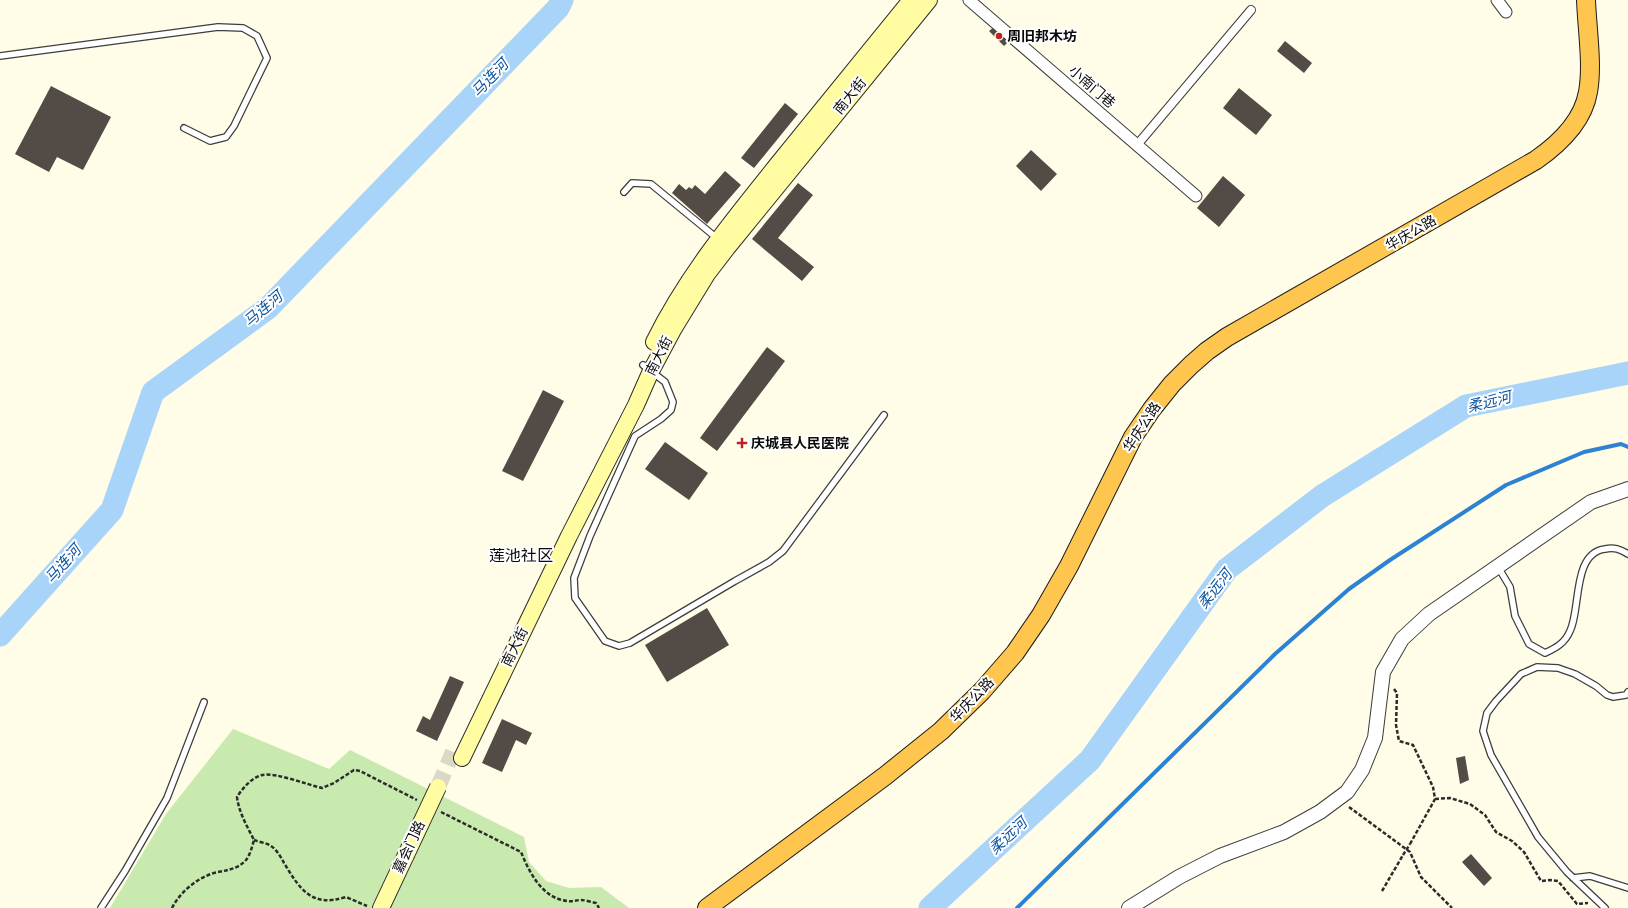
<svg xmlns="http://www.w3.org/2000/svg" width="1628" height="908" font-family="'Zilla Slab','Noto Sans SC',serif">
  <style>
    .green { fill: #c9eaaf }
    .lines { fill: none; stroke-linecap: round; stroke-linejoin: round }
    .stream { stroke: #2c83d4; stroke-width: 4 }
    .river { stroke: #a9d4f9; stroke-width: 23 }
    .building { fill: #534c46 }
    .secondary-tunnel { stroke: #dad8c6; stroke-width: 16; stroke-dasharray: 16 8; stroke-linecap: butt }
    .service-casing { stroke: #3d3d3d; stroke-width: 8 }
    .pedestrian-casing { stroke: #3d3d3d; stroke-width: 10 }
    .minor-casing { stroke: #3d3d3d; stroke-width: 13 }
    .tertiary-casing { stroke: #3d3d3d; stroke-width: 16 }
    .secondary-casing { stroke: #2c2c2c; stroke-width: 18 }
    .trunk-casing { stroke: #1b1b1b; stroke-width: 20 }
    .path { stroke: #2c2c2c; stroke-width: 2.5; stroke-dasharray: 4 2; stroke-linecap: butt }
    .service { stroke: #fff; stroke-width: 5.5 }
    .pedestrian { stroke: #fff; stroke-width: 8 }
    .minor { stroke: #fff; stroke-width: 11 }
    .tertiary { stroke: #fff; stroke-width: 14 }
    .secondary { stroke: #fffca2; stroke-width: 16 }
    .trunk { stroke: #fec64f; stroke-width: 18 }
    .secondary-bridge-casing { stroke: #2c2c2c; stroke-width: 18; stroke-linecap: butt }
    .path-bridge { stroke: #2c2c2c; stroke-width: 2.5; stroke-dasharray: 4 2; stroke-linecap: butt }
    .secondary-bridge { stroke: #fffca2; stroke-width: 16 }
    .poi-dot { fill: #c0221c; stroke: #fff; stroke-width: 1.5 }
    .labels { text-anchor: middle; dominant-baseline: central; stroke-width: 4; stroke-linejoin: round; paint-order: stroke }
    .poi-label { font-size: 14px; font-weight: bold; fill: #0a0a0a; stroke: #fff; text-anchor: start }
    .street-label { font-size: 14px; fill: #0a0a0a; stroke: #fff }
    .water-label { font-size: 15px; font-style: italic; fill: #0e55a0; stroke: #fff }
    .quarter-label { font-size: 16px; fill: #0a0a0a; stroke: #fff }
  </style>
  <rect width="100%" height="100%" fill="#fffce7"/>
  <path class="green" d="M233,729L329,769L350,750L524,837L529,862L546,881L569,888L601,887L629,908H110L166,814Z"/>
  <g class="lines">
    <path class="stream" d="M1017,908L1275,654L1349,589L1390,560L1506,485L1584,452L1621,444L1628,447"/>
    <path class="river" d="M0,635L112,510L153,392L268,308L558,8L562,0
      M930,908L1090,760L1227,569L1322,496L1466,406L1628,373"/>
  </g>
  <path class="building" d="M994,27L1009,41L1004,46L989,31Z
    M1285,41L1312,63L1304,73L1277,51Z
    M51,86L111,117L83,170L57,157L49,172L15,154Z
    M1239,88L1272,115L1256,135L1223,108Z
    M785,103L798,114L754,168L741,158Z
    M1031,150L1057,174L1041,191L1016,166Z
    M725,171L741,185L707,224L672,193L679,184L686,190L689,187L692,189L695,185L705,194Z
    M1223,176L1245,195L1219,227L1197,208Z
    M798,183L813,195L778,238L814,267L802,281L752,239Z
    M767,347L785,361L717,451L700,438Z
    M543,390L564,401L523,481L502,471Z
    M665,442L708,473L689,500L645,469Z
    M707,608L729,645L667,682L645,645Z
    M450,676L464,682L437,741L416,731L423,716L430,720Z
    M502,719L532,733L526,745L516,740L502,772L482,763Z
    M1465,756L1469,780L1460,784L1456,758Z
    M1471,854L1492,878L1484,886L1462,862Z"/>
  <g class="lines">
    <path class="secondary-tunnel" d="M438,787L453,752"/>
    <g class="service-casing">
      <path id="service" d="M0,56L218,27L243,28L257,36L267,58L234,126L226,137L210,141L184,128
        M624,192L632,183L651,184L718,239
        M643,365L665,382L673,402L671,410L661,419L635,436L590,536L574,578L575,598L605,641L619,646L630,643L735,581L769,562L783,551L884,415
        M1498,567L1510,587L1515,616L1529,644L1545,653C1556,648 1565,643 1570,631C1581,609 1572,553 1605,549C1614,547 1620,549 1628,554
        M1573,878L1590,876L1628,888
        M101,908L125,871L167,798L204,702
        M1605,908L1567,872L1538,837L1491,755L1483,731L1487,713L1496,701L1521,674L1537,667L1558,668L1575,674L1596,686L1607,695L1613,697L1626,695L1628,692"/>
    </g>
    <g class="pedestrian-casing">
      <path id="pedestrian" d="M1137,145L1251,10"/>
    </g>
    <g class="minor-casing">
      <path id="minor" d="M969,0L1196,196
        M1497,0L1506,12"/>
    </g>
    <g class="tertiary-casing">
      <path id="tertiary" d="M1129,908L1179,877L1220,856L1284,832L1320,812L1347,792L1362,770L1375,738L1383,672L1402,639L1429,614L1591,502L1628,489"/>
    </g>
    <g class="secondary-casing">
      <path id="secondary" d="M654,342C686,277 732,221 777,165C821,110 866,55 911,0
        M462,758L569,536L636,405L651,371L674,328L707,274L727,248L929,0
        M381,908L406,855"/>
    </g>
    <g class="trunk-casing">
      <path id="trunk" d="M707,908L885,776L941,731L982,691L1015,653L1041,615L1069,566L1133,437L1152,409L1172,384L1191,365L1207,351L1227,337L1536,160C1559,144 1583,121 1588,92C1593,65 1587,28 1586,0"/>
    </g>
    <path class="path" d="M1394,689L1397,693L1396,725L1399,741L1413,745L1433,787L1435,799L1410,844
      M1435,799L1450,798L1470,804L1485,815L1496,832L1512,841L1524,852L1541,881L1550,880L1558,881L1577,904L1588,903
      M1349,807L1410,852L1421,877L1452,908
      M441,812L521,852C530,874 543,899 568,901C572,902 576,900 581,900C585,900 591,902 596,903L599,908
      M254,840C259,842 267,843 271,846C277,850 281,857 284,863C300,889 311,908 346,897L367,906
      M1382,891L1403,855
      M172,908C180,892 197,878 214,873C226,870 237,870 246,860C250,855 252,847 254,840C247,826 239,813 237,797C243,788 251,778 262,775C276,772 308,785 322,788L334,783L354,770L360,771L417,800"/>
    <use href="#service" class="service"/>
    <use href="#pedestrian" class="pedestrian"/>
    <use href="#minor" class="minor"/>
    <use href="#tertiary" class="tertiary"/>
    <use href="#secondary" class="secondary"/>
    <use href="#trunk" class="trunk"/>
    <g class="secondary-bridge-casing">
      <path id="secondary-bridge" d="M406,855L438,787"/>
    </g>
    <path class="path-bridge" d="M1403,855L1410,844"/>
    <use href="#secondary-bridge" class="secondary-bridge"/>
  </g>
  <g class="poi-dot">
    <circle cx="999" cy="36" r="4"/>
    <path d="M740 437h4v4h4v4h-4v4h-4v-4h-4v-4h4z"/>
  </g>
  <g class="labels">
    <g class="poi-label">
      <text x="1007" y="36">周旧邦木坊</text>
      <text x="751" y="443">庆城县人民医院</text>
    </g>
    <g class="street-label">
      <text transform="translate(1092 87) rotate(41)">小南门巷</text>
      <text transform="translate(850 96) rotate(-51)">南大街</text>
      <text transform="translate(1411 233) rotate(-30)">华庆公路</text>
      <text transform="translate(659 356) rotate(-63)">南大街</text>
      <text transform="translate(1142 427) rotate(-57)">华庆公路</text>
      <text transform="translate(515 647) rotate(-64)">南大街</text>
      <text transform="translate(972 700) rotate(-46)">华庆公路</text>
      <text transform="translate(409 847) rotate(-65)">嘉会门路</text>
    </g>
    <g class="water-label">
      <text transform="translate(490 78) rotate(-46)">马连河</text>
      <text transform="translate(263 309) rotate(-40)">马连河</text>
      <text transform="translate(1489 402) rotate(-14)">柔远河</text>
      <text transform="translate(63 564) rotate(-48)">马连河</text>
      <text transform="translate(1215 589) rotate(-52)">柔远河</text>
      <text transform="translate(1008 836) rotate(-43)">柔远河</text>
    </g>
    <g class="quarter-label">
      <text x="521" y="555">莲池社区</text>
    </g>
  </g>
</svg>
